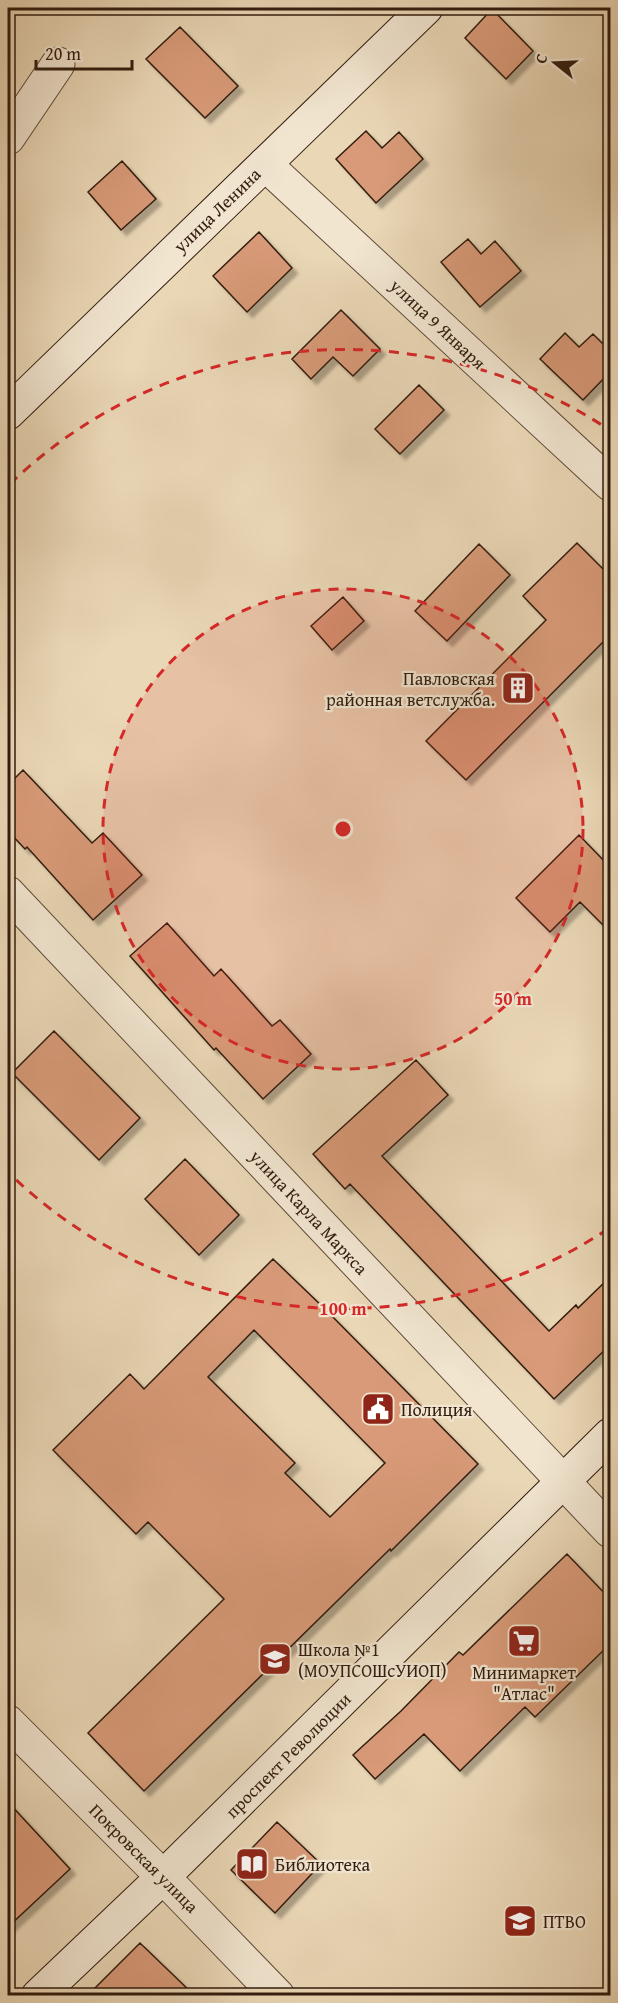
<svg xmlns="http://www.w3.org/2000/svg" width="618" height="2003" font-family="'Gentium Book Plus',serif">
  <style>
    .building { fill: #d89a78; stroke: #321c0f; stroke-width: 1.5; fill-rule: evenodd; filter: url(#shadow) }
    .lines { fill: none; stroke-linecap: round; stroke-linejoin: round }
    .street-casing { stroke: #604b39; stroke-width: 35 }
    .secondary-casing { stroke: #321c0f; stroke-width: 35 }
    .street { stroke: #f1e5d0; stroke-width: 33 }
    .secondary { stroke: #f1e5d0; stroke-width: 33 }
    .ring { fill: none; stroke: #d62828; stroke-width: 3; stroke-dasharray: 10 8 }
    .labels { text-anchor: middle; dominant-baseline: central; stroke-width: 4.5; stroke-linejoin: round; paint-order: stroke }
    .street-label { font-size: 18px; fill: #321c0f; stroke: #f1e5d0 }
    .poi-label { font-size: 18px; fill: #321c0f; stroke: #f1e5d0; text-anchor: start }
    .centre { fill: #d62828; stroke: #f1e5d0; stroke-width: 3 }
    .ring-label { font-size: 18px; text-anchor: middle; font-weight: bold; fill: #d62828; stroke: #f1e5d0; stroke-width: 4.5; stroke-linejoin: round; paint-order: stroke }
  </style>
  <defs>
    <filter id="shadow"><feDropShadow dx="5.5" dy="5.5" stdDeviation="1.5" flood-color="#0004"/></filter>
  </defs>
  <rect width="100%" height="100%" fill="#ead7b6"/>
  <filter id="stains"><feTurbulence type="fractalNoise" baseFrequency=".00333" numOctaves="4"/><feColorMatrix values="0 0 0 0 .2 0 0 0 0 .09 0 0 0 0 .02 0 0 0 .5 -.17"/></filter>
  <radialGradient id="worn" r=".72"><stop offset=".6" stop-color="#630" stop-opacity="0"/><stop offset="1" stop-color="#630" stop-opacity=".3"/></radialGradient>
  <path class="building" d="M492,9L533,51L506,79L465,38Z
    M180,27L238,86L205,118L146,59Z
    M366,131L382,148L399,132L423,159L376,203L336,159Z
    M122,161L156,199L121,230L88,192Z
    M259,232L292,268L247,312L213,276Z
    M468,239L481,254L495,241L521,271L480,307L441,262Z
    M341,310L380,349L353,376L333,357L311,379L292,359Z
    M565,333L579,347L593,334L610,351V372L583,400L540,359Z
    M419,385L444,410L400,454L375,429Z
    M577,543L610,576V635L466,780L426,741L546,620L523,596Z
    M479,544L510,575L447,641L415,611Z
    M343,597L364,621L332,650L311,626Z
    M23,770L92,843L103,833L142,875L93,920L27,847L25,849L8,831V785Z
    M579,835L610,867V932L580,902L550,932L516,898Z
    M167,923L214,976L221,969L272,1026L280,1020L311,1054L263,1099L216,1048L214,1050L130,956Z
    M54,1031L140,1118L99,1160L12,1073Z
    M416,1060L448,1095L382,1156L549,1331L576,1305L578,1308L610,1277V1345L554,1399L350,1184L345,1189L313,1154Z
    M185,1159L239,1215L199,1255L145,1199Z
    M273,1259L326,1310L478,1464L391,1551L390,1549L144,1791L88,1733L224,1599L148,1522L136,1534L53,1450L130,1374L144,1389ZM254,1330L385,1463L330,1517L285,1473L295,1463L208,1377Z
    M567,1554L610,1599V1644L535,1717L525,1707L460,1771L424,1734L375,1779L353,1755L401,1711L459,1652L463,1655Z
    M8,1802L70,1869L8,1927Z
    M277,1822L321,1864L275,1913L231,1870Z
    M140,1943L194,1995H88Z"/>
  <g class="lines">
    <g class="street-casing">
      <path id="street" d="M8,138L58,64
        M265,164L610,484
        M8,893L610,1531
        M8,1722L163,1877L278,1996"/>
    </g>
    <g class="secondary-casing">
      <path id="secondary" d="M8,413L426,8
        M38,1996L163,1877L610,1435"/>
    </g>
    <use href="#street" class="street"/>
    <use href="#secondary" class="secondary"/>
  </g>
  <circle cx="343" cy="829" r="240" fill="#d62828" fill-opacity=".12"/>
  <g class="ring">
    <circle cx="343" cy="829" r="240"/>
    <path d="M608 1229A480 480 0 0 1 10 1174M10 484A480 480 0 0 1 608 429"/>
  </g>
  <defs>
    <g id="building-square" transform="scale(1.725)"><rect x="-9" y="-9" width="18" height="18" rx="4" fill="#8f2418" stroke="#f1e5d0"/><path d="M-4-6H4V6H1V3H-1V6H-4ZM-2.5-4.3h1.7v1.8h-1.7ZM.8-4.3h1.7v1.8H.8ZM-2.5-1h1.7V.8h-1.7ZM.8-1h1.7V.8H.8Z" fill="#fff"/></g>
    <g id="civic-square" transform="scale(1.725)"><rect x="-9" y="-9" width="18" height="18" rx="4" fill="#8f2418" stroke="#f1e5d0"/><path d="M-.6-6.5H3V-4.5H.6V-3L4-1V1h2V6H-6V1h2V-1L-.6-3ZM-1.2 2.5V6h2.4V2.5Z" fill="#fff"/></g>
    <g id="supermarket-square" transform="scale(1.725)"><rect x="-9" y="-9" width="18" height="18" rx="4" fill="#8f2418" stroke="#f1e5d0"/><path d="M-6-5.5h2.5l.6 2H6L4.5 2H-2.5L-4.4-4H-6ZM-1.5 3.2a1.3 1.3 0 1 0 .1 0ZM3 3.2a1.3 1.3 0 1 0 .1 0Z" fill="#fff"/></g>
    <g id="school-square" transform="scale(1.725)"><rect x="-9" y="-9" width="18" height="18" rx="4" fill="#8f2418" stroke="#f1e5d0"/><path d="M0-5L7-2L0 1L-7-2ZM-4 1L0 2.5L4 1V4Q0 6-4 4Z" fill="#fff"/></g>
    <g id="library-square" transform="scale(1.725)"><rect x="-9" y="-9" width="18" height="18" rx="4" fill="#8f2418" stroke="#f1e5d0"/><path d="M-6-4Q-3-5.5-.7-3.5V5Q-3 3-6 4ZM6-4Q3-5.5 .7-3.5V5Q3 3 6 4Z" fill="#fff"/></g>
    <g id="university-square" transform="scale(1.725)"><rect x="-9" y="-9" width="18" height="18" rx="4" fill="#8f2418" stroke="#f1e5d0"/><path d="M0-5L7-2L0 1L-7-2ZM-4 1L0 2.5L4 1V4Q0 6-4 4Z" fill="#fff"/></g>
  </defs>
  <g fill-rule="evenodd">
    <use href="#building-square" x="518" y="688"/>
    <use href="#civic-square" x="378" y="1409"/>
    <use href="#supermarket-square" x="524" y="1641"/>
    <use href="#school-square" x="275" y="1659"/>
    <use href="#library-square" x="252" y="1864"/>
    <use href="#university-square" x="520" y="1921"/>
  </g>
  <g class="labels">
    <g class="street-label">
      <text transform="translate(217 210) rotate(-44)">улица Ленина</text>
      <text transform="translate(438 324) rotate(43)">улица 9 Января</text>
      <text transform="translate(309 1212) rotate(47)">улица Карла Маркса</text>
      <text transform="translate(288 1755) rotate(-45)">проспект Революции</text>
      <text transform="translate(144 1858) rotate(45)">Покровская улица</text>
    </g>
    <g class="poi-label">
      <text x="495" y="678" text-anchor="end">Павловская<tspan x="495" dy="21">районная ветслужба.</tspan></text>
      <text x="401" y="1409">Полиция</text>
      <text x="298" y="1649">Школа №1<tspan x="298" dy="21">(МОУПСОШсУИОП)</tspan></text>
      <text x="524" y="1672" text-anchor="middle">Минимаркет<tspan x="524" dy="21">"Атлас"</tspan></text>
      <text x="275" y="1864">Библиотека</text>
      <text x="543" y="1921">ПТВО</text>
    </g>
  </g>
  <circle cx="343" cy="829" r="9" class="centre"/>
  <g class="ring-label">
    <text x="513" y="1005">50 m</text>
    <text x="343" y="1315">100 m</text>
  </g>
  <rect width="618" height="2003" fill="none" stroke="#ead7b6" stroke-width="30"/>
  <rect x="9" y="9" width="600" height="1985" fill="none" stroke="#321c0f" stroke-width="3"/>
  <rect x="15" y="15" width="588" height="1973" fill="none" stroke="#321c0f" stroke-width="1.5"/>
  <g transform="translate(555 63) rotate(288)" stroke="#f1e5d0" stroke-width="4.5" paint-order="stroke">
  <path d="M0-4.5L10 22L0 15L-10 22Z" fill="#321c0f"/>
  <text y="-9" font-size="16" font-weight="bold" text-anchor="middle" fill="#321c0f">С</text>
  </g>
  <path d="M36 60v9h96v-9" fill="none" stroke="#321c0f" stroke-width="3"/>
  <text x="45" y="60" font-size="18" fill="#321c0f" stroke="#f1e5d0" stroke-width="4.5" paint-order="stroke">20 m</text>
  <rect width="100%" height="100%" filter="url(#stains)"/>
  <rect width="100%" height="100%" fill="url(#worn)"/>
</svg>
